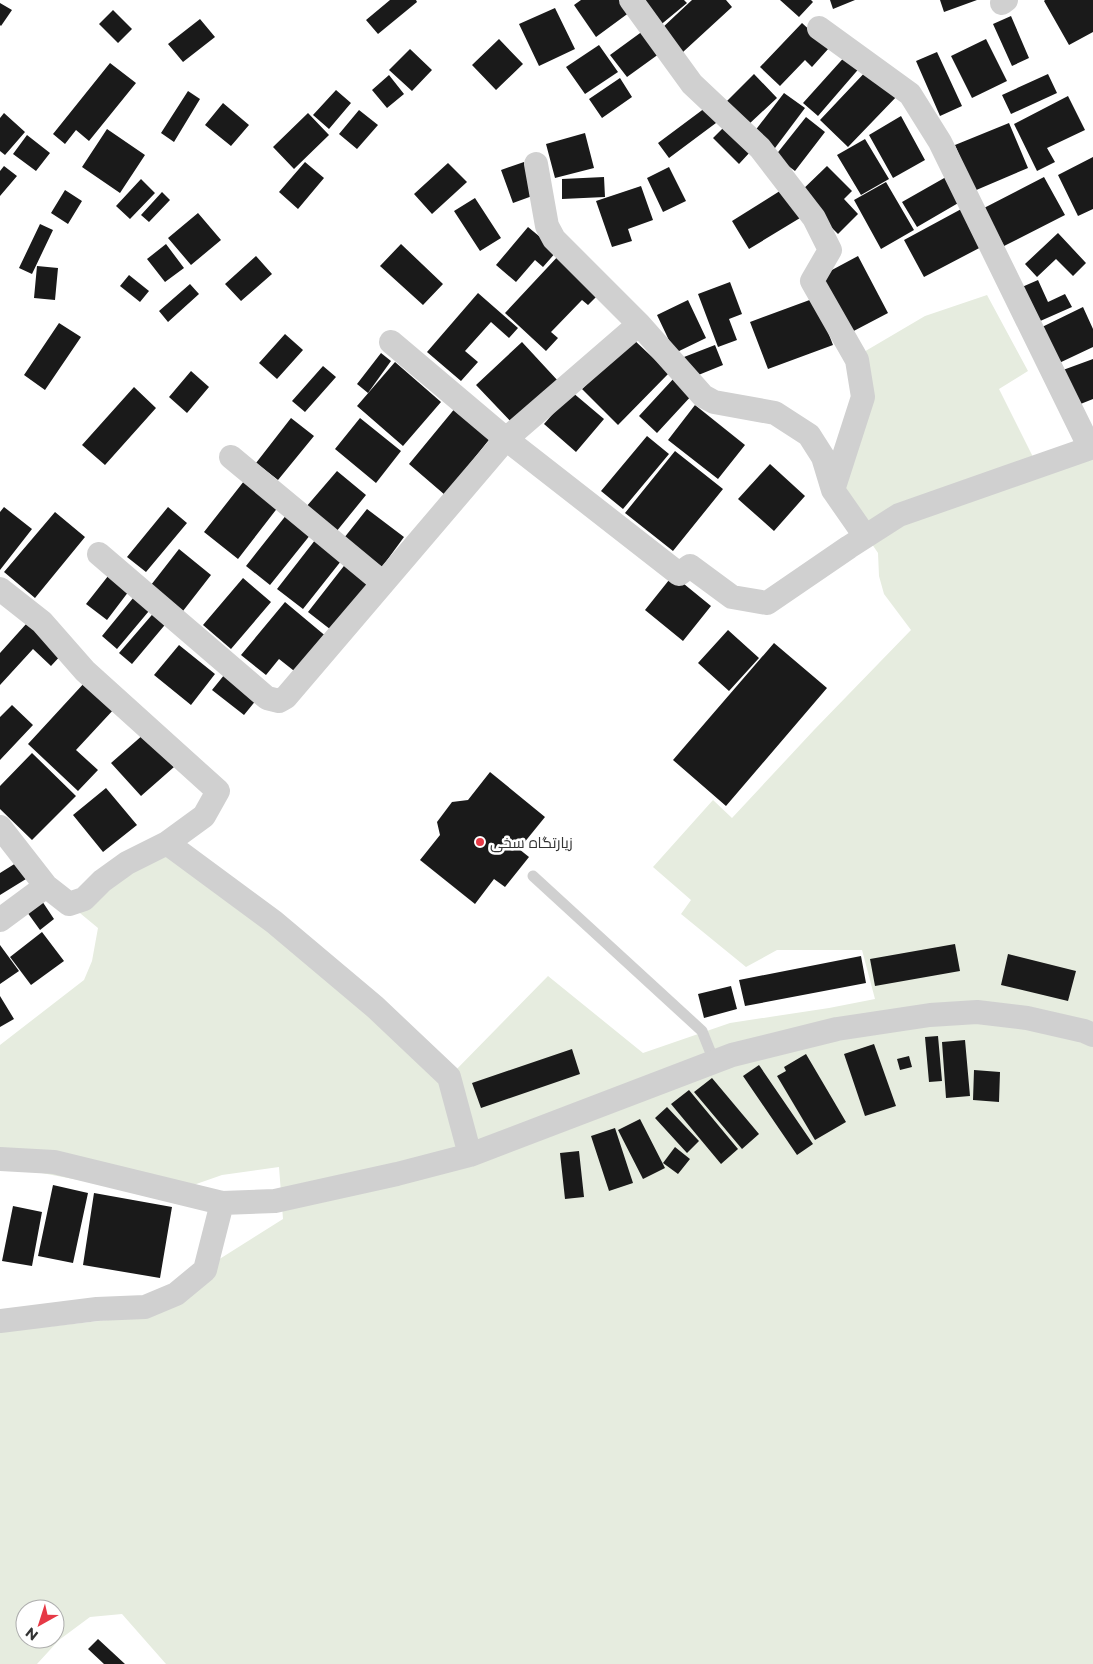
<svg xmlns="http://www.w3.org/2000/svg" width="1093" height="1664" font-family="Montserrat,Cairo,sans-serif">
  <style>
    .green { fill: #e6ecdf; fill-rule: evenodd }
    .building { fill: #1a1a1a }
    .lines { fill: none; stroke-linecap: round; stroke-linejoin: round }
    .lane { stroke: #d0d0d0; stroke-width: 11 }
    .street { stroke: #d0d0d0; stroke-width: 24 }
    .poi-dot { fill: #e63946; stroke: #fff; stroke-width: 2 }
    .labels { text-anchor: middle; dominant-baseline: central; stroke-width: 5; stroke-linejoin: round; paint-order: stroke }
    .poi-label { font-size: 15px; fill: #333; stroke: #fff; text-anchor: start }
  </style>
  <rect width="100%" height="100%" fill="#fff"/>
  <path class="green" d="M987,295L1028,371L999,389L1037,465L1093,446V1664H166L122,1614L90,1617L59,1640L37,1664H0V1332L126,1318L283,1219L279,1167L222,1175L162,1196L0,1165V1045L84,980L92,961L98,928L69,904L167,843L449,1077L548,976L643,1053L730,1023L829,1008L875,999L862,950H777L746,967L681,914L691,900L653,867L713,800L732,818L814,730L911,630L884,594L879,576L878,553L830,482L858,401L857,356L925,316ZM25,1609H55V1639H25Z"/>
  <path class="building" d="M390,0H416L417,2L378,34L366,20Z
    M581,0H622L630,12L596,37L574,5Z
    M639,0H684L687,3L658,27Z
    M692,0H726L732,7L683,52L661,29Z
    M780,0H811L813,2L799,17Z
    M830,0H855L833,9Z
    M940,0H977L944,12Z
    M1045,0H1093V32L1069,45L1044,1Z
    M0,3L12,10L1,26L0,25Z
    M555,8L575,49L539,66L519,24Z
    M113,10L132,29L118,43L99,24Z
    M1011,16L1029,58L1012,66L993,24Z
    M200,19L215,37L183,62L168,44Z
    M802,23L829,48L812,67L805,60L780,86L760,67Z
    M647,28L663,51L627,77L610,55Z
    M499,39L523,64L496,90L472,65Z
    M986,39L1007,81L972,98L951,56Z
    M599,45L618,72L585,94L566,67Z
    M410,49L432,70L412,91L389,70Z
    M937,52L962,106L940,116L916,61Z
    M848,53L862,65L818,116L803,103Z
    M110,63L136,83L89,141L76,130L65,144L53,134Z
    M870,67L899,94L848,147L820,120Z
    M754,74L777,98L748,125L726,102Z
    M1048,74L1057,93L1011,114L1002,95Z
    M389,75L404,94L387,108L372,90Z
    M620,78L632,97L602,118L589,99Z
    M336,90L351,103L329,129L313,115Z
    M188,91L200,99L174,142L161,133Z
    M784,93L805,108L772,152L751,136Z
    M1068,96L1085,130L1047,148L1055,162L1037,171L1014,124Z
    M223,103L249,125L231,146L205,125Z
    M709,105L720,120L669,158L658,143Z
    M359,110L378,125L357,149L339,134Z
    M4,113L25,132L5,155L0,151V118Z
    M308,113L329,135L294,169L273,147Z
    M901,116L925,160L893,178L869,135Z
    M806,117L825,132L795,171L775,156Z
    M1009,123L1028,168L974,191L955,145Z
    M725,126L751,151L739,164L713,138Z
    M107,129L145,155L120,193L82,167Z
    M585,133L594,168L555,178L546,144Z
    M27,135L50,153L36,171L13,154Z
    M865,139L889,179L861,195L837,155Z
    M1093,157V209L1078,216L1058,175Z
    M305,162L324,178L298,209L279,192Z
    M524,162L535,195L513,203L501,170Z
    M448,163L467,182L432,214L414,194Z
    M4,166L17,176L0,196V171Z
    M827,166L852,191L844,199L858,214L838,234L798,194Z
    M669,167L686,201L663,212L647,178Z
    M604,177L605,197L562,199V179Z
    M946,177L960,202L917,227L902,202Z
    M1044,177L1065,215L1004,246L984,208Z
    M141,179L155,193L130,219L116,206Z
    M886,182L914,230L881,249L854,200Z
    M641,186L653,220L628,229L632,241L612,247L596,201Z
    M783,189L800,218L749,249L732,221Z
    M65,190L82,201L68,224L51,213Z
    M162,192L170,200L149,222L141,215Z
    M475,198L501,238L480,251L454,211Z
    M965,207L985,245L924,277L904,240Z
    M198,213L221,240L191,265L168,238Z
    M40,224L53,230L32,274L19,268Z
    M528,227L557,251L543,267L535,260L516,282L496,265Z
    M1058,233L1086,263L1073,276L1056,259L1037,277L1025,264Z
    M166,244L184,268L165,282L147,259Z
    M401,244L443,284L423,305L380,266Z
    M561,253L602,291L588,305L582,300L551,332L558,338L546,351L505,313Z
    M256,256L272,274L241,301L225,284Z
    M858,256L888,313L848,334L817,278Z
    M37,266L58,268L55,300L34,298Z
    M129,275L149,291L140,302L120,286Z
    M1038,280L1048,302L1065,294L1072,307L1038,322L1022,287Z
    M730,282L742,314L729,319L737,340L718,347L698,294Z
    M190,284L199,294L168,322L159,311Z
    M478,293L518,328L509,338L491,322L465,351L478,362L461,381L427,352Z
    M815,298L833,345L768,369L750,322Z
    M688,300L706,338L675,353L657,315Z
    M1083,307L1093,329V347L1057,364L1040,328Z
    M59,323L81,337L45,390L24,375Z
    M285,334L303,350L277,379L259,363Z
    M632,338L669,373L618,425L582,389Z
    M522,342L559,382L514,425L476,385Z
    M715,345L723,365L691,378L684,357Z
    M381,353L391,361L368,393L357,384Z
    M1093,359V399L1078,405L1063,370Z
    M395,362L441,402L403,446L357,406Z
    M323,366L336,377L305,412L292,401Z
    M191,371L209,387L187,413L169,397Z
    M675,377L693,394L657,433L639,416Z
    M134,387L156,408L105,465L82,445Z
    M572,392L604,419L576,452L544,424Z
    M695,405L745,445L718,479L668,440Z
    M456,407L492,436L445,495L409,464Z
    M291,418L314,436L278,480L256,463Z
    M360,418L401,451L376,483L335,449Z
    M647,436L669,454L623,509L601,491Z
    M675,451L723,489L673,551L625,513Z
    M770,464L805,496L774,531L738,499Z
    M337,471L366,495L336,532L306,507Z
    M248,476L282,502L238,559L204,532Z
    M4,507L32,529L0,570V512Z
    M168,507L187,523L146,572L127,557Z
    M291,509L315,529L270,585L246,566Z
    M367,509L404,537L382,567L344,538Z
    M55,512L85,537L35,598L4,572Z
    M319,535L345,556L303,609L277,589Z
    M179,549L211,575L183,611L151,585Z
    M347,562L374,584L335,633L308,612Z
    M112,571L132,587L107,620L86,604Z
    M673,575L711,606L683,641L645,610Z
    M243,578L271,602L231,649L203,625Z
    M138,592L154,605L117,649L102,636Z
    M285,602L328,638L298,674L279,659L266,675L241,655Z
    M157,609L169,620L132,664L119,653Z
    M27,623L62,654L51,666L33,649L0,685V653Z
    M728,630L759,658L729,691L698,663Z
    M774,643L827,688L726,806L673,760Z
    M179,645L215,674L191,705L154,675Z
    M229,669L261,694L244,715L212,690Z
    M86,681L115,708L76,750L98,770L78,791L28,744Z
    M12,705L33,725L0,760V717Z
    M144,734L174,767L141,796L111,763Z
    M32,753L76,796L32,840L0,809V786Z
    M490,772L545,817L519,849L529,857L505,887L494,879L475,904L420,860L440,835L437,822L452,802L468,800Z
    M106,788L137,825L103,852L73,815Z
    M16,863L26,879L0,895V873Z
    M42,901L54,919L40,930L27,912Z
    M42,932L64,961L31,985L10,957Z
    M955,944L960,971L875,986L870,959Z
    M0,945L19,971L0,984Z
    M1008,954L1076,971L1068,1001L1001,985Z
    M861,956L866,983L745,1006L739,980Z
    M731,986L737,1009L704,1018L698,994Z
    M0,996L14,1019L0,1027Z
    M938,1036L942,1081L929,1082L925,1037Z
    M965,1040L970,1096L946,1098L942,1042Z
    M874,1044L896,1106L865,1116L844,1054Z
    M572,1049L580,1074L481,1108L472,1083Z
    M806,1054L846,1122L815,1140L777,1076L786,1071L784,1067Z
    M909,1056L912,1067L900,1070L897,1059Z
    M759,1065L813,1144L797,1155L743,1076Z
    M974,1070L1000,1072L999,1102L973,1100Z
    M712,1078L759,1134L742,1149L694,1092Z
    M689,1090L738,1149L721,1164L671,1104Z
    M667,1107L699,1141L687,1153L655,1118Z
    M640,1119L665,1168L643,1179L618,1130Z
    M615,1128L633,1183L609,1191L591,1136Z
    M675,1147L690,1159L678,1174L663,1163Z
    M579,1151L584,1197L565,1199L560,1153Z
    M53,1185L88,1193L73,1263L38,1256Z
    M94,1193L172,1207L160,1278L83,1265Z
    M13,1206L42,1212L32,1266L2,1261Z
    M98,1639L125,1664H104L88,1649Z"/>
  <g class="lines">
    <path class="lane" d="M533,876L702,1031L714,1061"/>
    <path class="street" d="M631,0L692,84L760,148L814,218L830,250L812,281L857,360L863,397L833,490
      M1002,3L1006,0
      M819,28L910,94L940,142L1090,448
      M536,164L547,226L554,239L639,324
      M391,342L506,439L639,324L703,396L714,402L775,413L809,435L823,457L833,490L865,536
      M231,457L383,583
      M99,554L267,698L279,701L286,697L506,439L679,574L690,566L732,597L767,603L849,547L899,515L1093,447
      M0,589L42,622L85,671L218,791L204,816L167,843L127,863L102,881L84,899L69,904L46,886L0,920
      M0,827L46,886
      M167,843L274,922L375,1007L449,1077L470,1155
      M0,1159L54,1162L222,1203L275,1201L397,1174L470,1155L732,1055L837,1029L930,1015L977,1012L1027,1018L1084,1031L1093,1035
      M0,1321L97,1309L145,1307L176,1294L205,1270L222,1203"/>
  </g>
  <circle class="poi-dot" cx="480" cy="842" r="5"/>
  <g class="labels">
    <g class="poi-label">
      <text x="490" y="842">زیارتگاه سخی</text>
    </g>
  </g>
  <g transform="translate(40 1624) rotate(219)"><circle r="24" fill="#ffffff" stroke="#adadad"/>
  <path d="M0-4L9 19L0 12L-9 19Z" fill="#e63946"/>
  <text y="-8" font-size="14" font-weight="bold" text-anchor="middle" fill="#333333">N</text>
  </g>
</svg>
